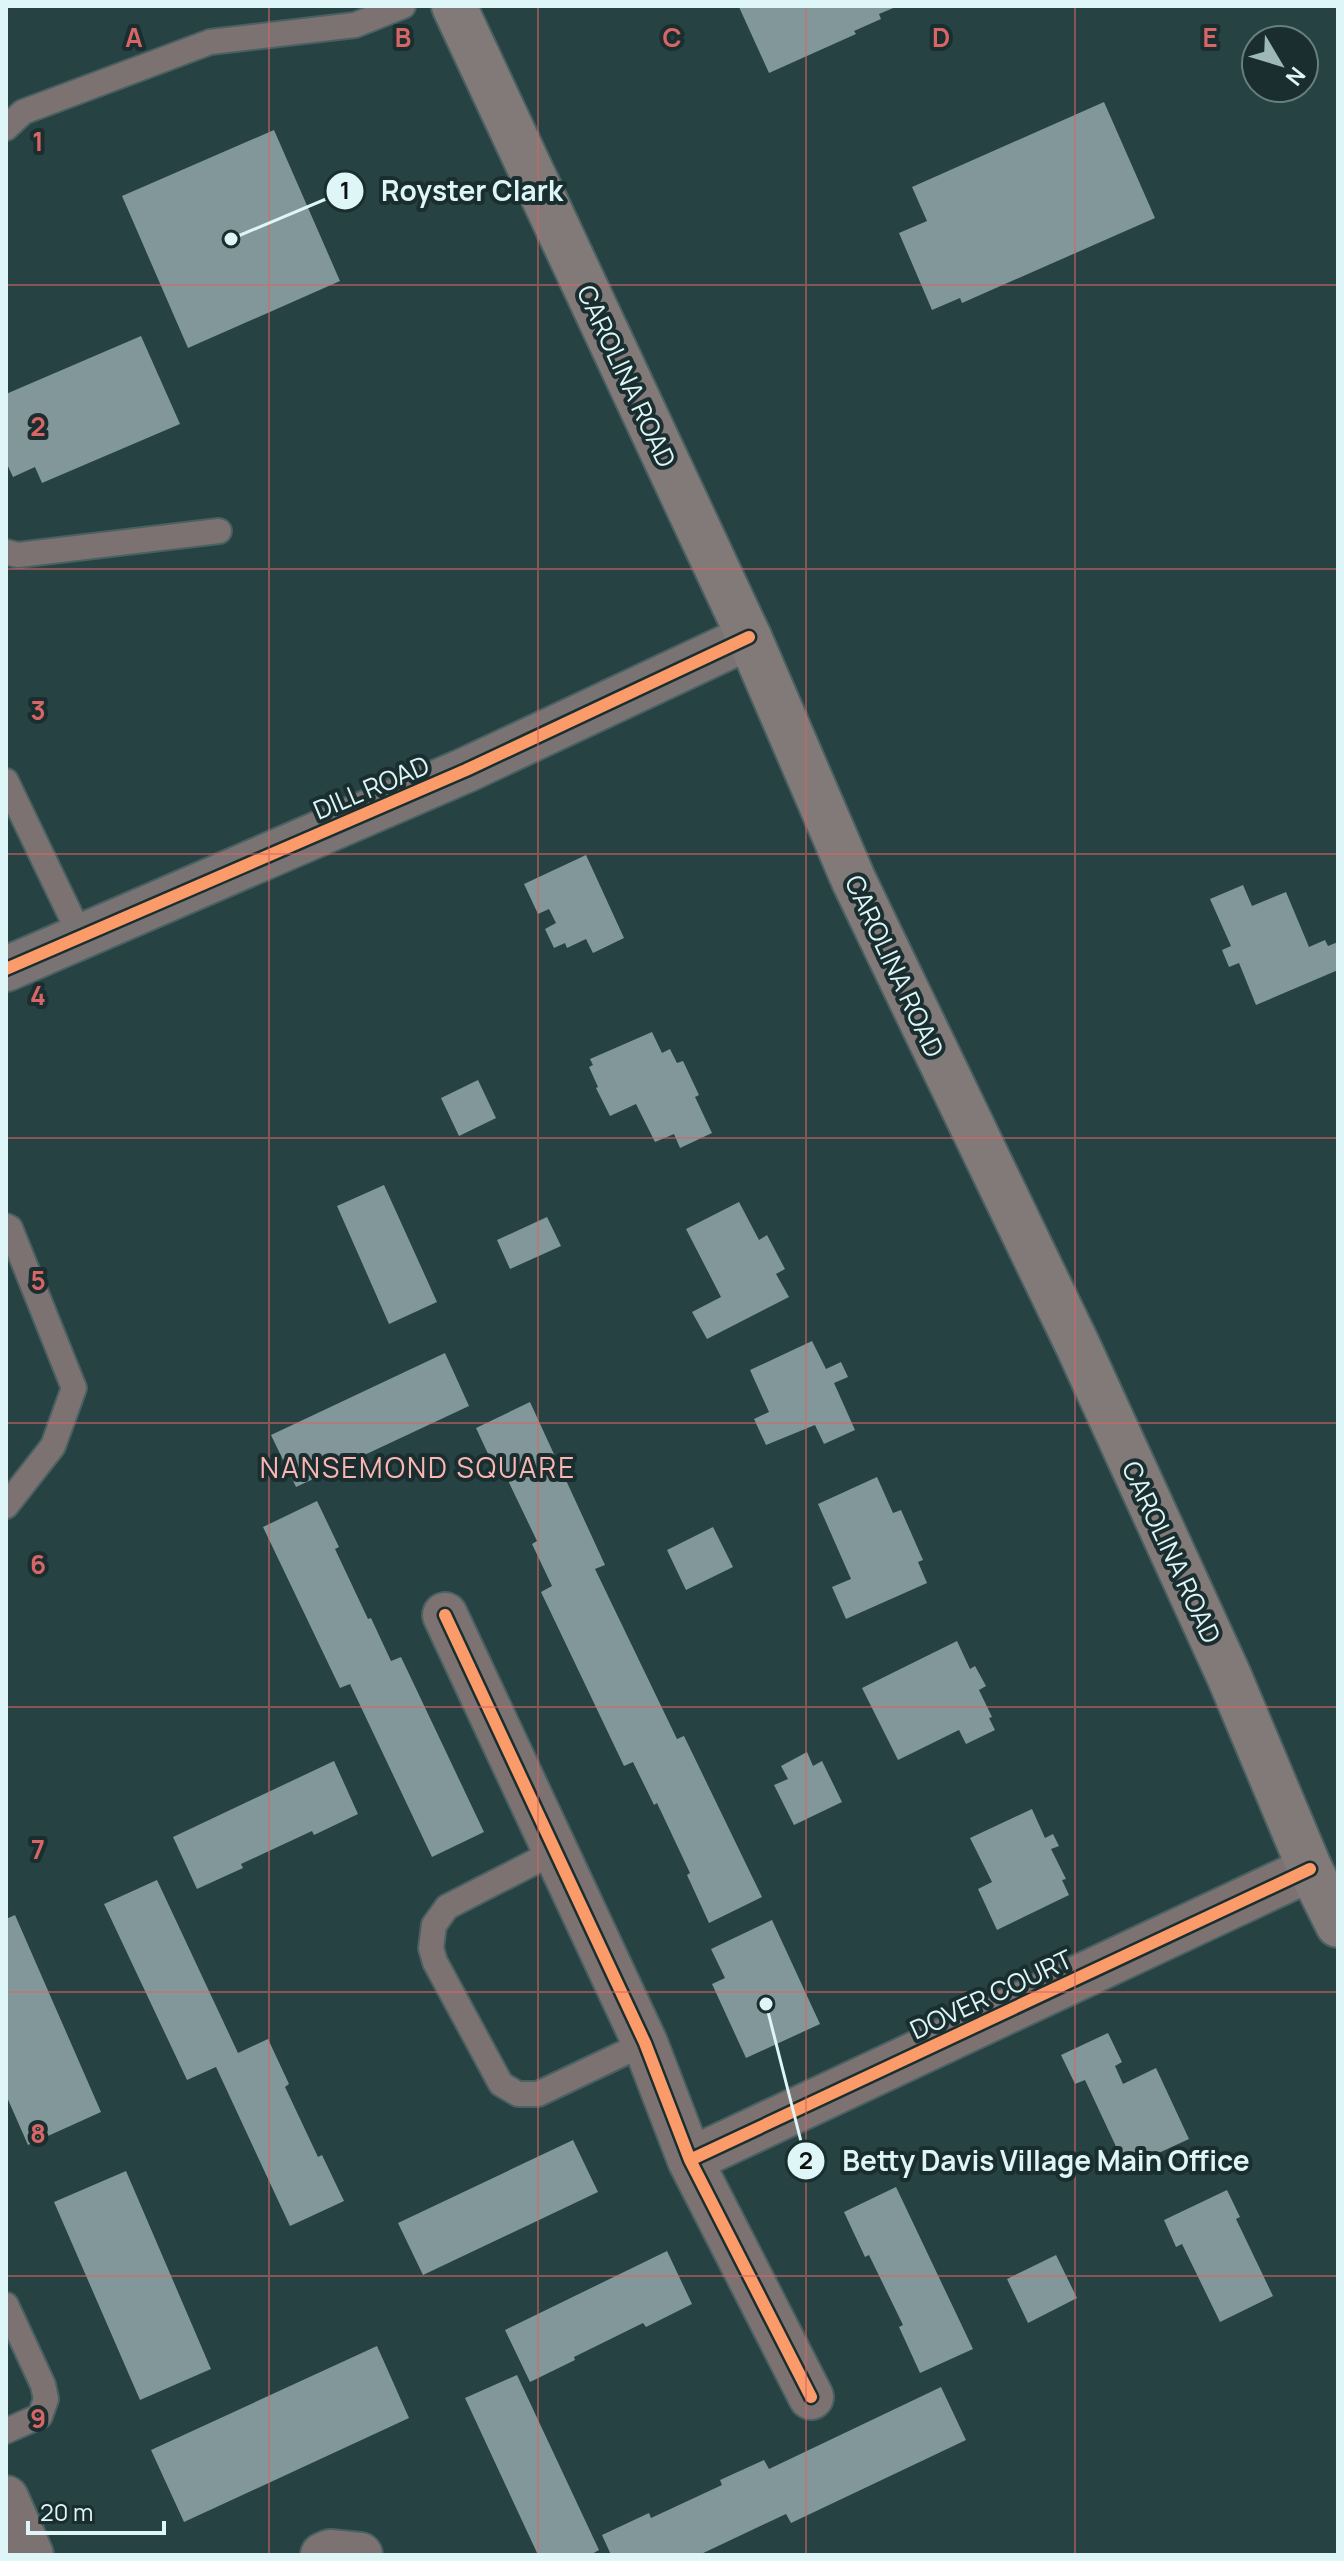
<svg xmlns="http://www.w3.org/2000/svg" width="1344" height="2561" font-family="Manrope,sans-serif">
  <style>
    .building { fill: #82979a }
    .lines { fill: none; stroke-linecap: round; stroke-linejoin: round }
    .lane-casing { stroke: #4a6061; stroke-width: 28 }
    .street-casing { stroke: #4a6061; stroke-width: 48 }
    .secondary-casing { stroke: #4a6061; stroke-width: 48 }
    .primary-casing { stroke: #4a6061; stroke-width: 48 }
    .lane { stroke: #7b7271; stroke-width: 24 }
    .street { stroke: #7b7271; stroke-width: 44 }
    .secondary { stroke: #797373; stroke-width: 44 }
    .primary { stroke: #827979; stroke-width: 44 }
    .cycleway-casing { stroke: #1a2e2f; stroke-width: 17 }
    .cycleway { stroke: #fa9b69; stroke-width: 12 }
    .grid { fill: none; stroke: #d86666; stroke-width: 2; stroke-opacity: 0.55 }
    .labels { text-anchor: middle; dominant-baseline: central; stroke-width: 8; stroke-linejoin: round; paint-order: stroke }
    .street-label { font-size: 26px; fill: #def6f8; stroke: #1a2e2f }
    .neighbourhood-label { font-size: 28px; letter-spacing: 2px; fill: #fab6b3; stroke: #1a2e2f }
    .grid-label { font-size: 26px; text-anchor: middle; font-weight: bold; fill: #d86666; stroke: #1a2e2f; stroke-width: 8; stroke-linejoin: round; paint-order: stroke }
    .leader { fill: none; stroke: #def6f8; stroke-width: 3 }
    .callout-dot { fill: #def6f8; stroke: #1a2e2f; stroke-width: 3 }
    .mark-label { font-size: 24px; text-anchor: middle; font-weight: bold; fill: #111 }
    .callout-label { font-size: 28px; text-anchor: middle; font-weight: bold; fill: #def6f8; stroke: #1a2e2f; stroke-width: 8; stroke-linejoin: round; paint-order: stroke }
  </style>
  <rect width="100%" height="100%" fill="#274243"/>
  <path class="building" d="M898,6L879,14L881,19L854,31L856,34L769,73L739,7Z
    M1104,102L1155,218L962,303L960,298L932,310L899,233L927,221L912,187Z
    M274,130L340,281L188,348L122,196Z
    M141,336L180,424L42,483L35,467L13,477L6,462V394Z
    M586,855L624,938L593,953L586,939L567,948L565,943L554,948L545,929L556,923L549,909L538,914L524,884Z
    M1243,885L1252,906L1286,892L1309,947L1325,940L1328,946L1338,942V970L1256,1005L1239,963L1229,967L1222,950L1231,946L1210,899Z
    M652,1032L662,1053L670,1049L677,1063L683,1061L699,1095L695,1097L712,1133L680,1148L674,1134L655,1142L636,1104L610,1116L596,1088L598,1087L589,1067L593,1065L590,1059Z
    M478,1080L496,1118L459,1136L441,1098Z
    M384,1185L437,1302L389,1324L337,1206Z
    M739,1202L759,1240L767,1235L785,1269L776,1274L789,1297L707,1339L692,1312L721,1297L686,1229Z
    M547,1217L561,1246L510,1269L497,1240Z
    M812,1341L826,1369L841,1362L848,1377L834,1383L855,1430L824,1444L815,1425L766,1445L754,1419L769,1412L750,1370Z
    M445,1353L469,1406L296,1487L271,1435Z
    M530,1402L605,1565L595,1569L677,1739L684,1736L762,1897L709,1923L687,1875L690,1873L657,1803L654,1805L633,1762L624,1766L541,1592L552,1586L532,1544L537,1541L503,1470L497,1473L476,1428Z
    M877,1477L893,1513L901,1510L923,1560L918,1562L927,1583L846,1619L832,1587L851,1579L818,1504Z
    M317,1501L339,1547L335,1549L368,1619L371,1618L391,1661L401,1657L484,1832L432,1857L350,1684L340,1688L263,1527Z
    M713,1527L733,1567L686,1590L667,1550Z
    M957,1641L970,1669L975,1666L986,1686L979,1690L992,1717L989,1718L995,1730L966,1744L959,1730L898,1760L862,1688Z
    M807,1752L813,1766L822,1761L842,1802L794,1825L774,1785L788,1779L781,1766Z
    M334,1761L358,1814L314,1835L312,1831L241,1864L243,1868L197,1889L173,1837Z
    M1032,1809L1045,1838L1053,1834L1059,1846L1051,1849L1066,1879L1062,1880L1069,1895L997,1930L978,1889L992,1882L970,1838Z
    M157,1880L238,2053L268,2039L289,2084L285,2087L318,2157L322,2155L344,2201L290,2226L216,2067L187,2080L104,1904Z
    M15,1915L101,2112L28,2145L6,2095V1919Z
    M772,1920L820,2024L746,2058L712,1984L725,1978L711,1949Z
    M1108,2033L1122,2062L1115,2066L1123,2084L1156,2068L1189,2139L1126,2168L1085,2080L1075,2084L1061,2055Z
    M573,2140L598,2192L423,2275L398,2223Z
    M126,2171L211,2369L140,2400L54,2202Z
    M896,2187L973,2349L920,2373L899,2327L903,2325L869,2255L865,2257L844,2212Z
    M1227,2190L1240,2217L1236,2219L1273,2296L1220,2322L1182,2244L1176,2247L1164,2220Z
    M667,2251L692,2304L646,2327L643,2323L574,2357L575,2360L530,2382L505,2330Z
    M1056,2255L1077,2298L1028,2323L1007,2279Z
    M377,2346L409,2418L184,2522L151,2450Z
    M517,2375L599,2550L590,2555H538L465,2398Z
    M941,2387L966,2440L791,2523L786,2514L699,2555H611L602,2535L649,2513L651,2518L722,2485L720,2480L764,2460L769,2469Z"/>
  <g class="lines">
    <g class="lane-casing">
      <path id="lane" d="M6,128L23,112L210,42L355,25L403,6
        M6,552L18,555L219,531
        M6,781L81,937
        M6,1226L10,1228L74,1388L53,1446L6,1506
        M556,1851L447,1907L434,1925L431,1948L435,1962L501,2084L518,2094H538L645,2043
        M6,2305L43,2385L46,2399L40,2416L6,2431"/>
    </g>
    <g class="street-casing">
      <path id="street" d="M445,1615L645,2043L690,2160L811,2397
        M690,2160L1310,1869
        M6,2498L31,2555
        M323,2555L330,2552L360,2555"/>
    </g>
    <g class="secondary-casing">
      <path id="secondary" d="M6,969L466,770L749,637"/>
    </g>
    <g class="primary-casing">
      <path id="primary" d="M454,6L749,637L854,881L1078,1346L1229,1676L1310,1869L1338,1925"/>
    </g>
    <use href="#lane" class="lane"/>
    <use href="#street" class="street"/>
    <use href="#secondary" class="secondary"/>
    <use href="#primary" class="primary"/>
    <g class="cycleway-casing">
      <path id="cycleway" d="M6,969L466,770L749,637
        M445,1615L645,2043L690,2160L811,2397
        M690,2160L1310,1869"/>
    </g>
    <use href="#cycleway" class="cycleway"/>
  </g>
  <path class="grid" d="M269,6V2555M538,6V2555M806,6V2555M1075,6V2555M6,285H1338M6,569H1338M6,854H1338M6,1138H1338M6,1423H1338M6,1707H1338M6,1992H1338M6,2276H1338"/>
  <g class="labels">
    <g class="street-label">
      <text transform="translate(627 376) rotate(65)">CAROLINA ROAD</text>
      <text transform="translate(371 787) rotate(-23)">DILL ROAD</text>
      <text transform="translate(895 966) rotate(65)">CAROLINA ROAD</text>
      <text transform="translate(1172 1552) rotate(65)">CAROLINA ROAD</text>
      <text transform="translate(991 1994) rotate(-25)">DOVER COURT</text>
    </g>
    <g class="neighbourhood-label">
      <text x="418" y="1467">NANSEMOND SQUARE</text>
    </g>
  </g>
  <g class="grid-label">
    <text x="134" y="47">A</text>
    <text x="403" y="47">B</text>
    <text x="672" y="47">C</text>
    <text x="941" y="47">D</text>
    <text x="1210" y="47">E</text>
    <text x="38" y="151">1</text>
    <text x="38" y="436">2</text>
    <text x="38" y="720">3</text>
    <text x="38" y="1005">4</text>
    <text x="38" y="1290">5</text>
    <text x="38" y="1574">6</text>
    <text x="38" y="1859">7</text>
    <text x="38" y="2143">8</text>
    <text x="38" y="2428">9</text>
  </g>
  <path class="leader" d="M231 239L345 191M766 2004L806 2161"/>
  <g class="callout-dot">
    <circle cx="231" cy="239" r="8"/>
    <circle cx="766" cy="2004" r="8"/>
    <circle cx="345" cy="191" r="20"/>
    <circle cx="806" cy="2161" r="20"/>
  </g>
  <g class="mark-label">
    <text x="345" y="199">1</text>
    <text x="806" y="2169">2</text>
  </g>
  <g class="callout-label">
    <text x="472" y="201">Royster Clark</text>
    <text x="1046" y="2171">Betty Davis Village Main Office</text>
  </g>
  <rect width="1344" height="2561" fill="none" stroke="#def6f8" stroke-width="16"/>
  <g transform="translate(1280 64) rotate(128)"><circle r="38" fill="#1a2e2f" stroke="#687e7f" stroke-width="2"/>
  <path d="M0-6L14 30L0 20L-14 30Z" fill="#9eb7b9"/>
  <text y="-12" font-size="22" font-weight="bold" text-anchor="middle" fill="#def6f8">N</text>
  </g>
  <path d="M28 2521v12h136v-12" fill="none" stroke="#def6f8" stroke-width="4"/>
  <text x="40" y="2521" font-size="24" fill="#def6f8" stroke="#1a2e2f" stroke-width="6" paint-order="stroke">20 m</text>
</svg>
